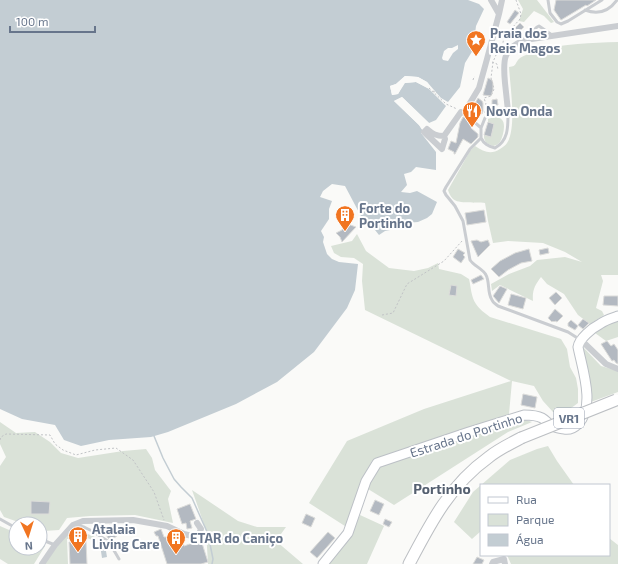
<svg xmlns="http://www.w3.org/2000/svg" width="618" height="564" font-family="'Exo 2',sans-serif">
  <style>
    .green { fill: #dae2d8 }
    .water { fill: #c3cdd3; fill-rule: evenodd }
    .pier { fill: #fafaf8; fill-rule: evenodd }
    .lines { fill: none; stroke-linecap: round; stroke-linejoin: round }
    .stream { stroke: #c3cdd3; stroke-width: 1.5 }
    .building { fill: #b3b9c1; stroke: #dcdcda }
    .secondary-casing { stroke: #bcc0c6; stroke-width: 11 }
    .highway-casing { stroke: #bcbfc3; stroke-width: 13 }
    .path { stroke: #c1c3c6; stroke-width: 1; stroke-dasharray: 2 2; stroke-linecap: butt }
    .lane { stroke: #cacdd1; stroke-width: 3 }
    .street { stroke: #cacdd1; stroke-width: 6 }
    .secondary { stroke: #fff; stroke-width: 9 }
    .highway { stroke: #fff; stroke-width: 11 }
    .highway-bridge-casing { stroke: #bcbfc3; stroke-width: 13; stroke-linecap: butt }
    .highway-bridge { stroke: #fff; stroke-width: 11 }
    .labels { text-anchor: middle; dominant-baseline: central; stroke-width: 4; stroke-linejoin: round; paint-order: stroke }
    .shield { fill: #fff; stroke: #959eae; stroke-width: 1 }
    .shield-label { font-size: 12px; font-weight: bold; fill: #67758b }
    .poi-label { font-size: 13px; font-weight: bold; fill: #67758b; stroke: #fff; text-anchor: start }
    .street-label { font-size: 13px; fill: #67758b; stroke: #fff }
    .neighbourhood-label { font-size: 14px; font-weight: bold; fill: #556070; stroke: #fff }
  </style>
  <rect width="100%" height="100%" fill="#fafaf8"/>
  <path class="green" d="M518,0H537L554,22L551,23L544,16L534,11L524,22L519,21L523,9Z
    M618,42V275H601L603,281L596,308L602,311L604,315L590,324L578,315L564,294L547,284L541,277C535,285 532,290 533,301L500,285L492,291L491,284L509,274L530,266L537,260L565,257L582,262L565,252L543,243L508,241L493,243L488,221L485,203C477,202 458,204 453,199C450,196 449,193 448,190L470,151L475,146C484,152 491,155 500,149C503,147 506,145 507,143C517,128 510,85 509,67C518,66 514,63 520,58C524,55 532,53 538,51C564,43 591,43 618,42Z
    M494,117C505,117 505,125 503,134C502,137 501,141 499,143C497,145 496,145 493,146L486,143L484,138V135L491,137L494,124L488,122V119Z
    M357,234L366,251L389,268L414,271L428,268L438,263L439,269L461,274L469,279C471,287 471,297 476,304C479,309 485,313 490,317L561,339L567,349L570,367L576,378L578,389V403C571,409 563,412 553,412L543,401L534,386L512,381L509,414L372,461L357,495L348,528L309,503L347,441L424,409L511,381L365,310L362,281L363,264L354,258L341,257L334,253L331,246L352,241Z
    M618,321V337L606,341L595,333L607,325Z
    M583,347L601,366L615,370L618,372V392L588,403Z
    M523,419L532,422L508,432L394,505L368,489V483L381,465Z
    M0,422L16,433L35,432L50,442L61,453L78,458L123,451L146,449L152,458L155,470L171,491L168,499L173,523L135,515L90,516L67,518L59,530L44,531L40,530V524H24L4,517L0,510V466L6,457L0,444Z
    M548,446L557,461L574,485H481V531L472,539L454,522L473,492L510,460L537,449Z
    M192,490L238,521L257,527H286L276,541L303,564H208L206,530Z
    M360,515L384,526L367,564H326L350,537Z
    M0,526L16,533V548H40V544L45,546L34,564H8L0,559Z
    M83,532L95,537L92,540L85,537L67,539L68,564H44L67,533Z
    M609,538L618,545V564H511L507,555H609Z"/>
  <path class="water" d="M0,0H468L479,4L484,9L476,26L473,50L465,63L460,87L448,102L441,98L427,82L418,77L405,76L396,84L390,86L392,95L398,94L404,83L416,82L429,89L446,106L436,120L429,123L402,97L394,101L419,125L423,131L421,133L436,152V170L416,167L411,172L404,174L407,185L401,192L410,193L417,191L437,202L432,214L427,218L418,222L406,223L400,228L385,231L379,235L371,225L363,220L345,186L332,184L323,191L320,197L332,201L329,209V219L321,231L324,237L323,242L327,254L332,259L339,262L358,264L355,290L347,308L314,352L277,382L236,404L168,432L151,437L109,440L81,446L64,440L55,425L22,419L0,409ZM458,45V49L453,53L448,61L443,60L442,58L444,51L448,48H452Z
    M100,545H105L107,557L102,558Z"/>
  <path class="pier" d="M405,76L418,77L427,82L430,86L428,88L416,82L405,83L398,94L392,95L390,86L396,84ZM406,78L418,79L428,86L417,80L404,81L396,92L394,93L392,87L397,86Z
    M402,97L429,123V125H427L401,99L397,102L421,124L424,130L423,131L419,125L394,101Z"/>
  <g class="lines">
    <path class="stream" d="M154,436L163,458L174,479L181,487L192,498L208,534L213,559L212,564"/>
  </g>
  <path class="building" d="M556,0H596L587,6L586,5L561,20L554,10Z
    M515,10L519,13L510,24L507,22Z
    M520,23L524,27L517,34L513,30Z
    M488,78L492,80L493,84V90L491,96L483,95Z
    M478,98L482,101L483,103V111L482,114L479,113L475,119L469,114Z
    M497,99L498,105H492V100Z
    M463,117H465L473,125L471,128L478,134V137L471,144L463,139L455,154H454V152L448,149L451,141L456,143L460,123Z
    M488,122L494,124L491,137L484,135Z
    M484,210L486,222L467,225L465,213Z
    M345,223L356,227L342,242L340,237L336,233L342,230Z
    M477,240L481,242L488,240L490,245L478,257L471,241Z
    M548,248L549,253L540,255L539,250Z
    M458,249L465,253L463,255L465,257L461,263L453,257Z
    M529,249L532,261L521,263L508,270L499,277L491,269L500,261L515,253Z
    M481,275L484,279L473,284L471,280Z
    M451,285L457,286L456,296L449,295Z
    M500,286L507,289L499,303L493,296Z
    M556,292L562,298L555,305L549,298Z
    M511,294L526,298L523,309L508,305Z
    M604,296H618V306L603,305Z
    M555,309L563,316L557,322L555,321L554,322L553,321L552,322L548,318Z
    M583,319L589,323L583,329L578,325Z
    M571,320L578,326L575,330L568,326V323Z
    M607,341L611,346L614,344L618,350V364L616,363L614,360L612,361L601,344Z
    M523,394L537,397L535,408L521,405Z
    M375,500L384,504L379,515L370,511Z
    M31,501L50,502L49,514H31Z
    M190,504L196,519L190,521L192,528L187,529L186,523L182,524L177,509Z
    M306,514L315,518L311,527L302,523Z
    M385,519L392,522L389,527L383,524Z
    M110,525L117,536L111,540L108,538L103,529Z
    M161,529L164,537H167L170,546L183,542L184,546L201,540L208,562L201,564H167L158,536H156L154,532Z
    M328,532L335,538L317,558L310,552Z
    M86,541L87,564H70L69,542Z
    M477,557L484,560L482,564H473Z"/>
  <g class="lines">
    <g class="secondary-casing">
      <path id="secondary" d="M323,564L348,533L366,481L377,463L469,432L524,415C530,415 536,415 542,418C546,420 548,424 552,426C555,427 560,429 564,429C569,430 574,428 578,424C596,407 582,368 578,347C579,339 592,328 600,324C605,320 612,318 618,316"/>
    </g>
    <g class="highway-casing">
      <path id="highway" d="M409,564C431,522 450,485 489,457C499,449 510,444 521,438"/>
    </g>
    <path class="path" d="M492,62L497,64L498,70
      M473,80L474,77H475
      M429,88L446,104L457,109
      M433,91L437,93
      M485,113L486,104L484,98L491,96L494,89L491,78L493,62L496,55L502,48L504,37L520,19L521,14L516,0
      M382,315L393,313L407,284L444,261L462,241
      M0,440L1,437L6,434L50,435L55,444L63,450L76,455L95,450L116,448L133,460L154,492L164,520"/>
    <path class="lane" d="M548,0L550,13L557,22L561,24L568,21L602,0
      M585,10C598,15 609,11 617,0
      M525,39L537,27L539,26L552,35
      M464,113L480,127L481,128
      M485,118L481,128V138L470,149L446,187L444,191L446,195L455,206L463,221L470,260C474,266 483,269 486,275C490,282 487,293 492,300C493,303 496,304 498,306L568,332L579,339
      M481,138C484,144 488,146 495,148C509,140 508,126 508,111L490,113
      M0,519L16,528
      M75,525L84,527L94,532L109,542L119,559
      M40,539L55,545"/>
    <path class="street" d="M499,14L502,0
      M508,111C507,102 506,93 505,83C503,62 502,48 525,40L618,26
      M444,136C436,136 433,134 427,129L424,132L442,149L445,139L444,136L461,112L464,113L479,88L487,59L499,14L491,0
      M581,340L606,364L618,369
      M42,564L55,545L73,525L83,521L133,520L167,526L184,534L192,536L199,534L201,529L197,523
      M492,564L493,562L504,559L505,564"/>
    <use href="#secondary" class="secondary"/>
    <use href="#highway" class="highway"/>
    <g class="highway-bridge-casing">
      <path id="highway-bridge" d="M521,438L616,400"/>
    </g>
    <use href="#highway-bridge" class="highway-bridge"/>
  </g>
  <defs>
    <g id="sight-pin" transform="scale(1)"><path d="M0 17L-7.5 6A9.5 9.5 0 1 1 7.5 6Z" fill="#f17521" stroke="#fff"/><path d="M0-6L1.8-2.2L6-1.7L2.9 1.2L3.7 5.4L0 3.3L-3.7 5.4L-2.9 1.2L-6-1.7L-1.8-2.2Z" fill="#fff"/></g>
    <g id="restaurant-pin" transform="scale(1)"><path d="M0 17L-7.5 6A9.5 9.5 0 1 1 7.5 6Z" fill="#f17521" stroke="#fff"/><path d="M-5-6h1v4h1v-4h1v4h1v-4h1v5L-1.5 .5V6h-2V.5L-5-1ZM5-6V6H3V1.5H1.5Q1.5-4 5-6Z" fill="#fff"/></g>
    <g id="building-pin" transform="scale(1)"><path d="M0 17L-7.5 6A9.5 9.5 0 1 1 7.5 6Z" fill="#f17521" stroke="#fff"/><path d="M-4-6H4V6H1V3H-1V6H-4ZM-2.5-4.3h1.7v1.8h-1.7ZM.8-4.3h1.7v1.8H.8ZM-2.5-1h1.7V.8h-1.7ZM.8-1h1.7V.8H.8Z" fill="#fff"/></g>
  </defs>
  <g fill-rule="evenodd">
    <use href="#sight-pin" x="476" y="40"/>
    <use href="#restaurant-pin" x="472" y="111"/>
    <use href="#building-pin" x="345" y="215"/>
    <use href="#building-pin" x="78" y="536"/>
    <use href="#building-pin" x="176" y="538"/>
  </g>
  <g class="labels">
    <rect class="shield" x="554" y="408" width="30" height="20" rx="3"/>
    <g class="shield-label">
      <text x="569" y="418">VR1</text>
    </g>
    <g class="poi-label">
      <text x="490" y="33">Praia dos<tspan x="490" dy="15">Reis Magos</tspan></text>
      <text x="486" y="111">Nova Onda</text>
      <text x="359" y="208">Forte do<tspan x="359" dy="15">Portinho</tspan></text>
      <text x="92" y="529">Atalaia<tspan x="92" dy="15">Living Care</tspan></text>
      <text x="190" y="538">ETAR do Caniço</text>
    </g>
    <g class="street-label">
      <text transform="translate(466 435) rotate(-18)">Estrada do Portinho</text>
    </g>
    <g class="neighbourhood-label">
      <text x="442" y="488">Portinho</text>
    </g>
  </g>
  <rect x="480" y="484" width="130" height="72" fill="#ffffff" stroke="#c2c8d1"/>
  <rect x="488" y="497" width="20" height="6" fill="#ffffff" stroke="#c2c8d1"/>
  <text x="516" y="504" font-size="12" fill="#67758b">Rua</text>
  <rect x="488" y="514" width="20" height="12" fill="#dae2d8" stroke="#c2c8d1"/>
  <text x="516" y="524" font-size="12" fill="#67758b">Parque</text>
  <rect x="488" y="534" width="20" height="12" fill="#c3cdd3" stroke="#c2c8d1"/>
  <text x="516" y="544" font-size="12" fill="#67758b">Água</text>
  <g transform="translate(28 536) rotate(176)"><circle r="19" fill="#ffffff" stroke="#c2c8d1"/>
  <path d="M0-3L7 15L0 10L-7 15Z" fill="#f17521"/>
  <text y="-6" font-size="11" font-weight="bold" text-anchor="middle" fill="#67758b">N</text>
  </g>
  <path d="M10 26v6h85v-6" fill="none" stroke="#67758b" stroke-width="2"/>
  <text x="16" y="26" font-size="12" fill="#67758b" stroke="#ffffff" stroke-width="3" paint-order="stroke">100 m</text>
</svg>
